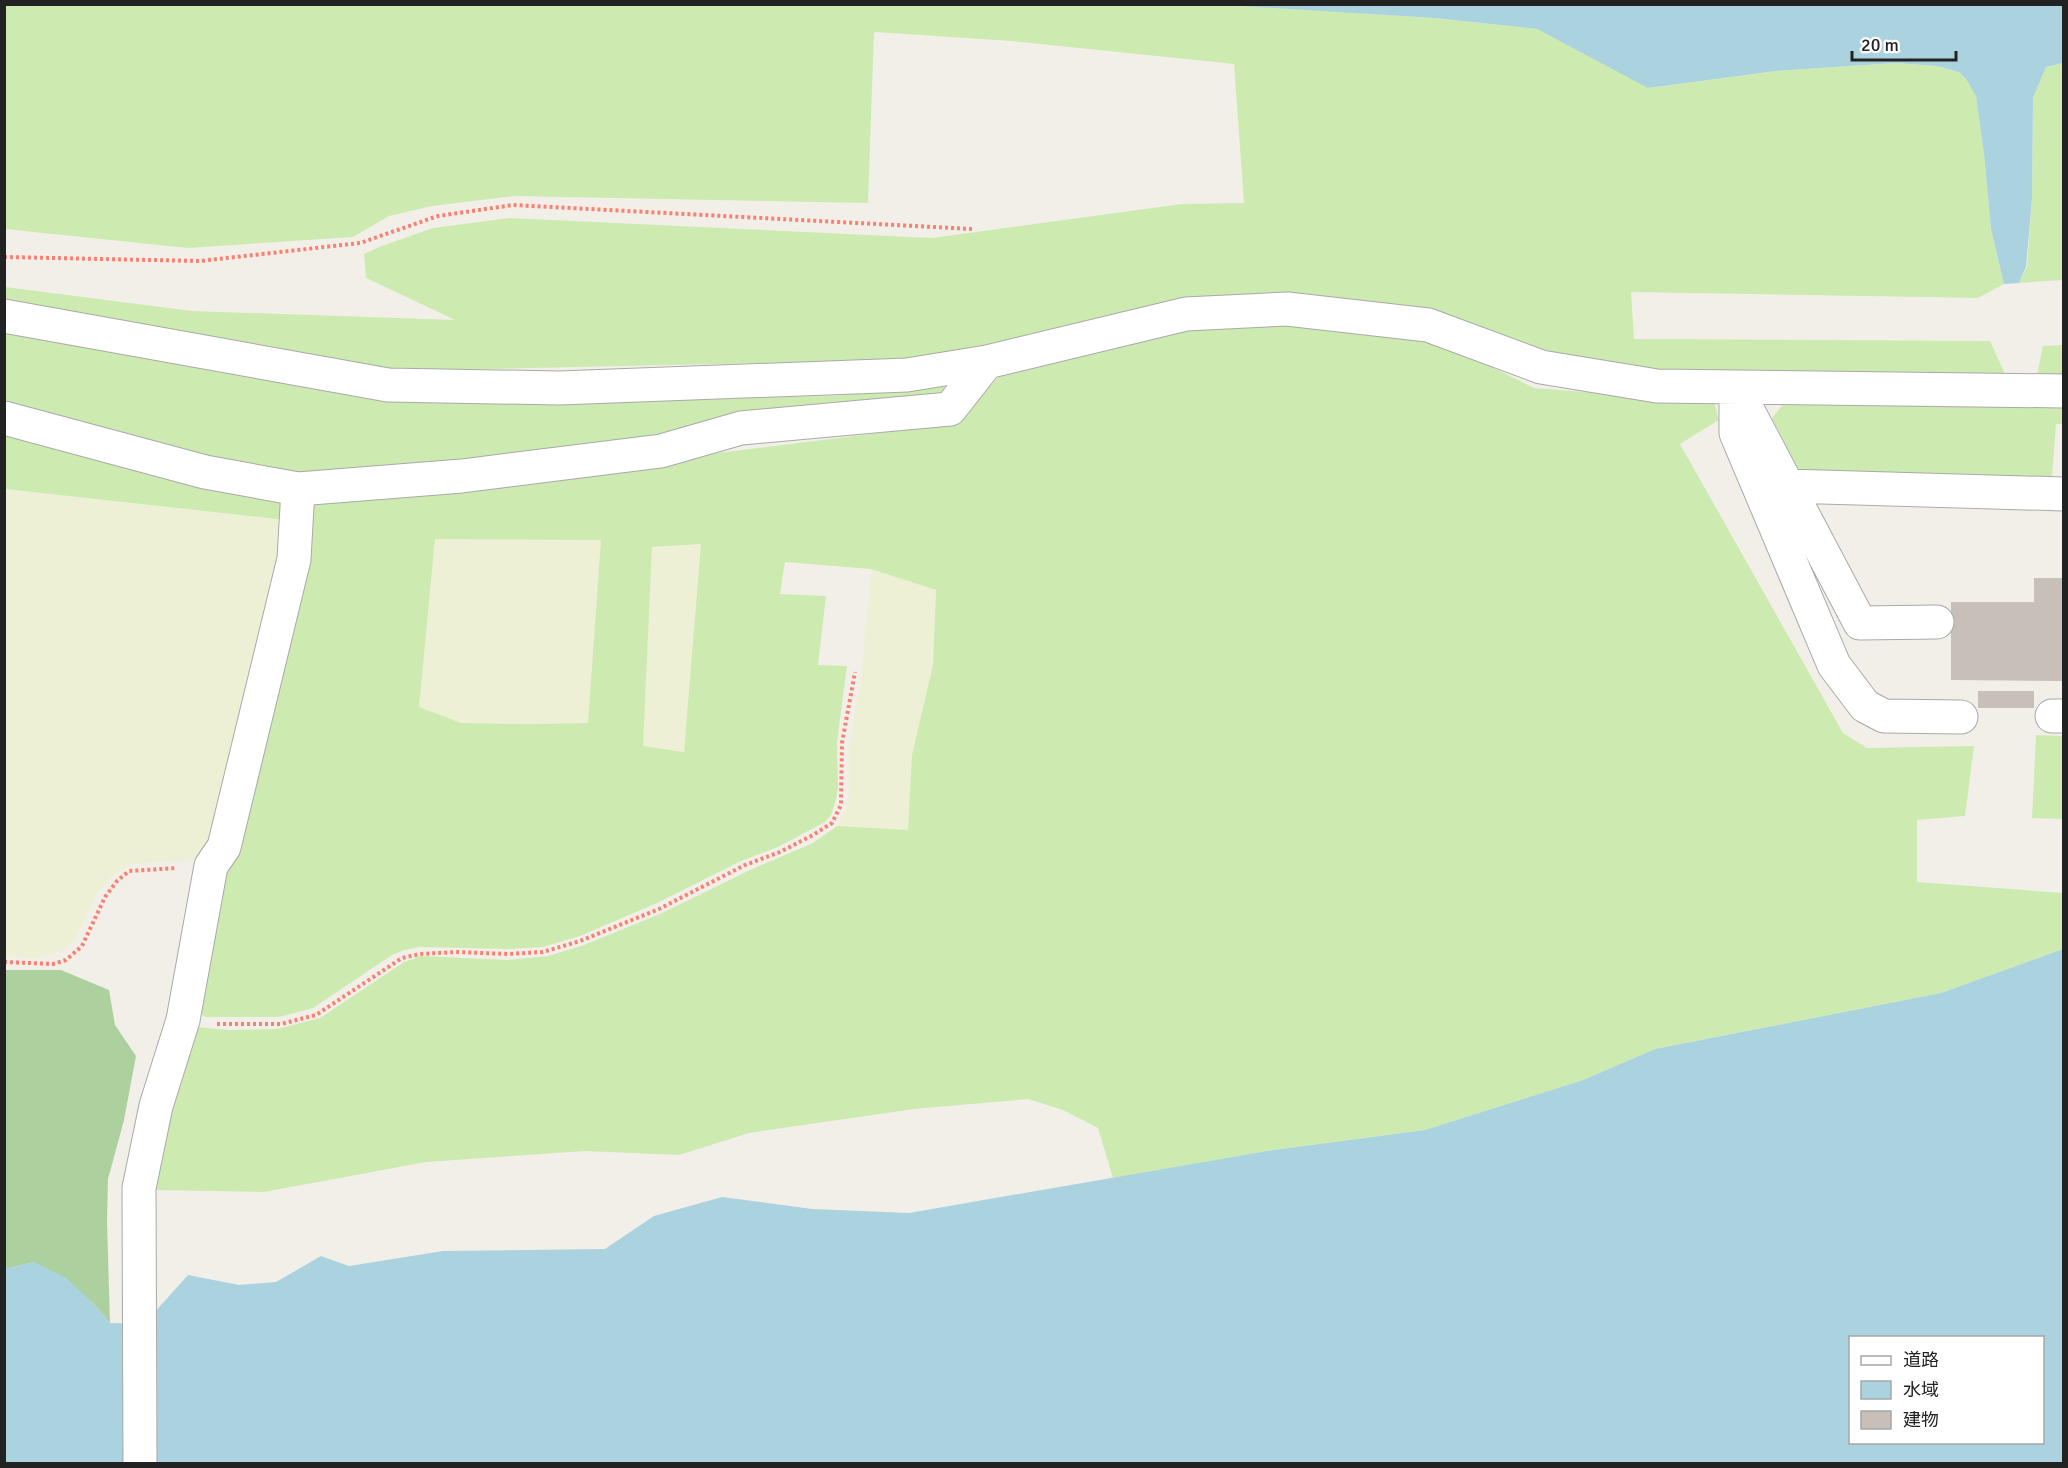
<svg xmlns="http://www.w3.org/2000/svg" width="2068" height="1468" font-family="Signika,'Noto Sans JP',sans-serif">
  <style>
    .farmland { fill: #eef0d5 }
    .grass { fill: #cdebb0; fill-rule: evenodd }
    .forest { fill: #add19e }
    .water { fill: #aad3df; fill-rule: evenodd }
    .building { fill: #c7bfb8 }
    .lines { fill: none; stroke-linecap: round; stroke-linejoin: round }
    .minor-casing { stroke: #a9a9a9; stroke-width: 35 }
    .path { stroke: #fa8072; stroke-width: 4; stroke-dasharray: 3 3; stroke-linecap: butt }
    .minor { stroke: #fff; stroke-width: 33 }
  </style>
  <rect width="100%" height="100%" fill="#f2efe9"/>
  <path class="farmland" d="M4,489L286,520L228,812L198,860L132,864L113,875L96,895L75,940L62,951L34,959L5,955Z
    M435,539L601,540L589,723H461L419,707Z
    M702,544L684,753L642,746L652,547Z
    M871,569L936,590L933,665L912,755L908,830L837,826L845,811L849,791V746L862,672Z"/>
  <path class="grass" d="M1225,4L1435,18L1537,29L1649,88L1776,71L1896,63L1937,66L1959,72L1966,79L1976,95L1984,154L1991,229L2004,284L1978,298L1631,292L1634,339L1990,341L2005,374L1645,370L1549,351L1433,311L1298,297L906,360L390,371L5,306V287L192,311L455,320L366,278L364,254L379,247L433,228L509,218L932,238L1182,204L1244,203L1234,64L1012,41L874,32L868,203L514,196L432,206L389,216L353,237L188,248L5,229V5Z
    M2063,63V280L2019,283L2027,267L2032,199L2033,98L2046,67Z
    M1283,322L1429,336L1534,388L1714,402L1719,420L1680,444L1843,733L1867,748L1974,746L1965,816L1917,820V882L2063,893V949L1941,993L1655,1049L1583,1080L1425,1130L1267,1151L1113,1178L1098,1128L1063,1110L1028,1099L914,1109L749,1133L679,1155L585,1151L426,1162L264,1192L151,1190L164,1109L196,1027L229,1030L277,1029L320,1018L404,962L421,956L508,960L548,956L584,945L660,914L750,870L813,843L837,826L908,830L912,755L933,665L936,590L871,569L785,562L780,594L826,596L818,665L847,666L837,742L838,787L836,800L831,815L825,822L778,847L741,861L657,903L580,936L543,947L509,949L420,947L404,950L392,955L313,1008L279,1017H205L194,1008L222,873L311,524L315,503L920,428L962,417L1005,370L1187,327ZM435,539L601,540L588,723L529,724L461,723L419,707ZM701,544L684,752L643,746L652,547Z
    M4,333L563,399L832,396L941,386L950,390L947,398L656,439L446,465L298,474L207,460L5,406Z
    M2063,345V375H2037L2043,346Z
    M2063,402V424H2056L2052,476L1816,475L1797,468L1772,418L1784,403Z
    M4,428L276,494L286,520L5,489Z
    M2036,735L2063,736V819L2032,818Z"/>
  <path class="forest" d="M4,970H61L109,990L115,1025L136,1056L124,1120L108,1179L107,1221L110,1323L92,1302L34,1262L5,1269Z"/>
  <path class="water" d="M1225,5H2063V63L2046,67L2033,98L2032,199L2026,267L2019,283L2004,284L1991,229L1984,154L1976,96L1966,79L1959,72L1937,66L1896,63L1776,71L1648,88L1537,29L1435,18Z
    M2063,949V1463H5L4,1269L34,1262L65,1277L92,1302L110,1323L144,1324L188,1275L239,1285L276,1282L321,1256L349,1266L443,1251L605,1249L654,1216L722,1197L812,1209L909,1213L1267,1151L1425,1130L1583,1080L1655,1049L1941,993ZM1850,1338H2042V1442H1850Z"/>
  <path class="building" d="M2034,578H2064V681L1951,680V602H2034Z
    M1978,691H2034V708H1978Z"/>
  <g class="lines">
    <g class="minor-casing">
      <path id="minor" d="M4,316L388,385L560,388L907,375L987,362L1186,314L1287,309L1428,325L1541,367L1657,386L2064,391
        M1736,387V433L1834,665L1865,706L1884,716L1961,717
        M1746,407L1860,623L1937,622
        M4,418L205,472L298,489L462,476L661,451L741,428L950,409L987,362
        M1787,486L2064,494
        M2052,716H2064
        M140,1464L139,1188L156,1106L183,1020L211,866L224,847L294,559L298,489"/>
    </g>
    <path class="path" d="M4,257L200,261L360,243L438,216L513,205L972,229
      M4,962L53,964L66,960L82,946L105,897L117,881L129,871L177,868
      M217,1024H281L316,1015L402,958L420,954L456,952L508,954L543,952L580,941L659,909L745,865L780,852L813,835L832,823L841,805L842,743L855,672"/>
    <use href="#minor" class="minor"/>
  </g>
  <rect width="2068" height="1468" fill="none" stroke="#222222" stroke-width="12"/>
  <rect x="1849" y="1336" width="195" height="108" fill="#ffffff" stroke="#a7a7a7" stroke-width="1.5"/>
  <rect x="1861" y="1356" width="30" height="9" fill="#ffffff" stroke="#a7a7a7" stroke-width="1.5"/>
  <text x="1903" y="1366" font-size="18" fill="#222222">道路</text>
  <rect x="1861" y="1381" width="30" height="18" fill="#aad3df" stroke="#a7a7a7" stroke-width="1.5"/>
  <text x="1903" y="1396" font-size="18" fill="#222222">水域</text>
  <rect x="1861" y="1411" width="30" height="18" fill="#c7bfb8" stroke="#a7a7a7" stroke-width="1.5"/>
  <text x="1903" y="1426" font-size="18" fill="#222222">建物</text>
  <path d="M1852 51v9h104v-9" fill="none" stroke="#222222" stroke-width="3"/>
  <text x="1861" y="51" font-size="18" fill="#222222" stroke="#ffffff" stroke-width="4.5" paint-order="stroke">20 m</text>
</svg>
